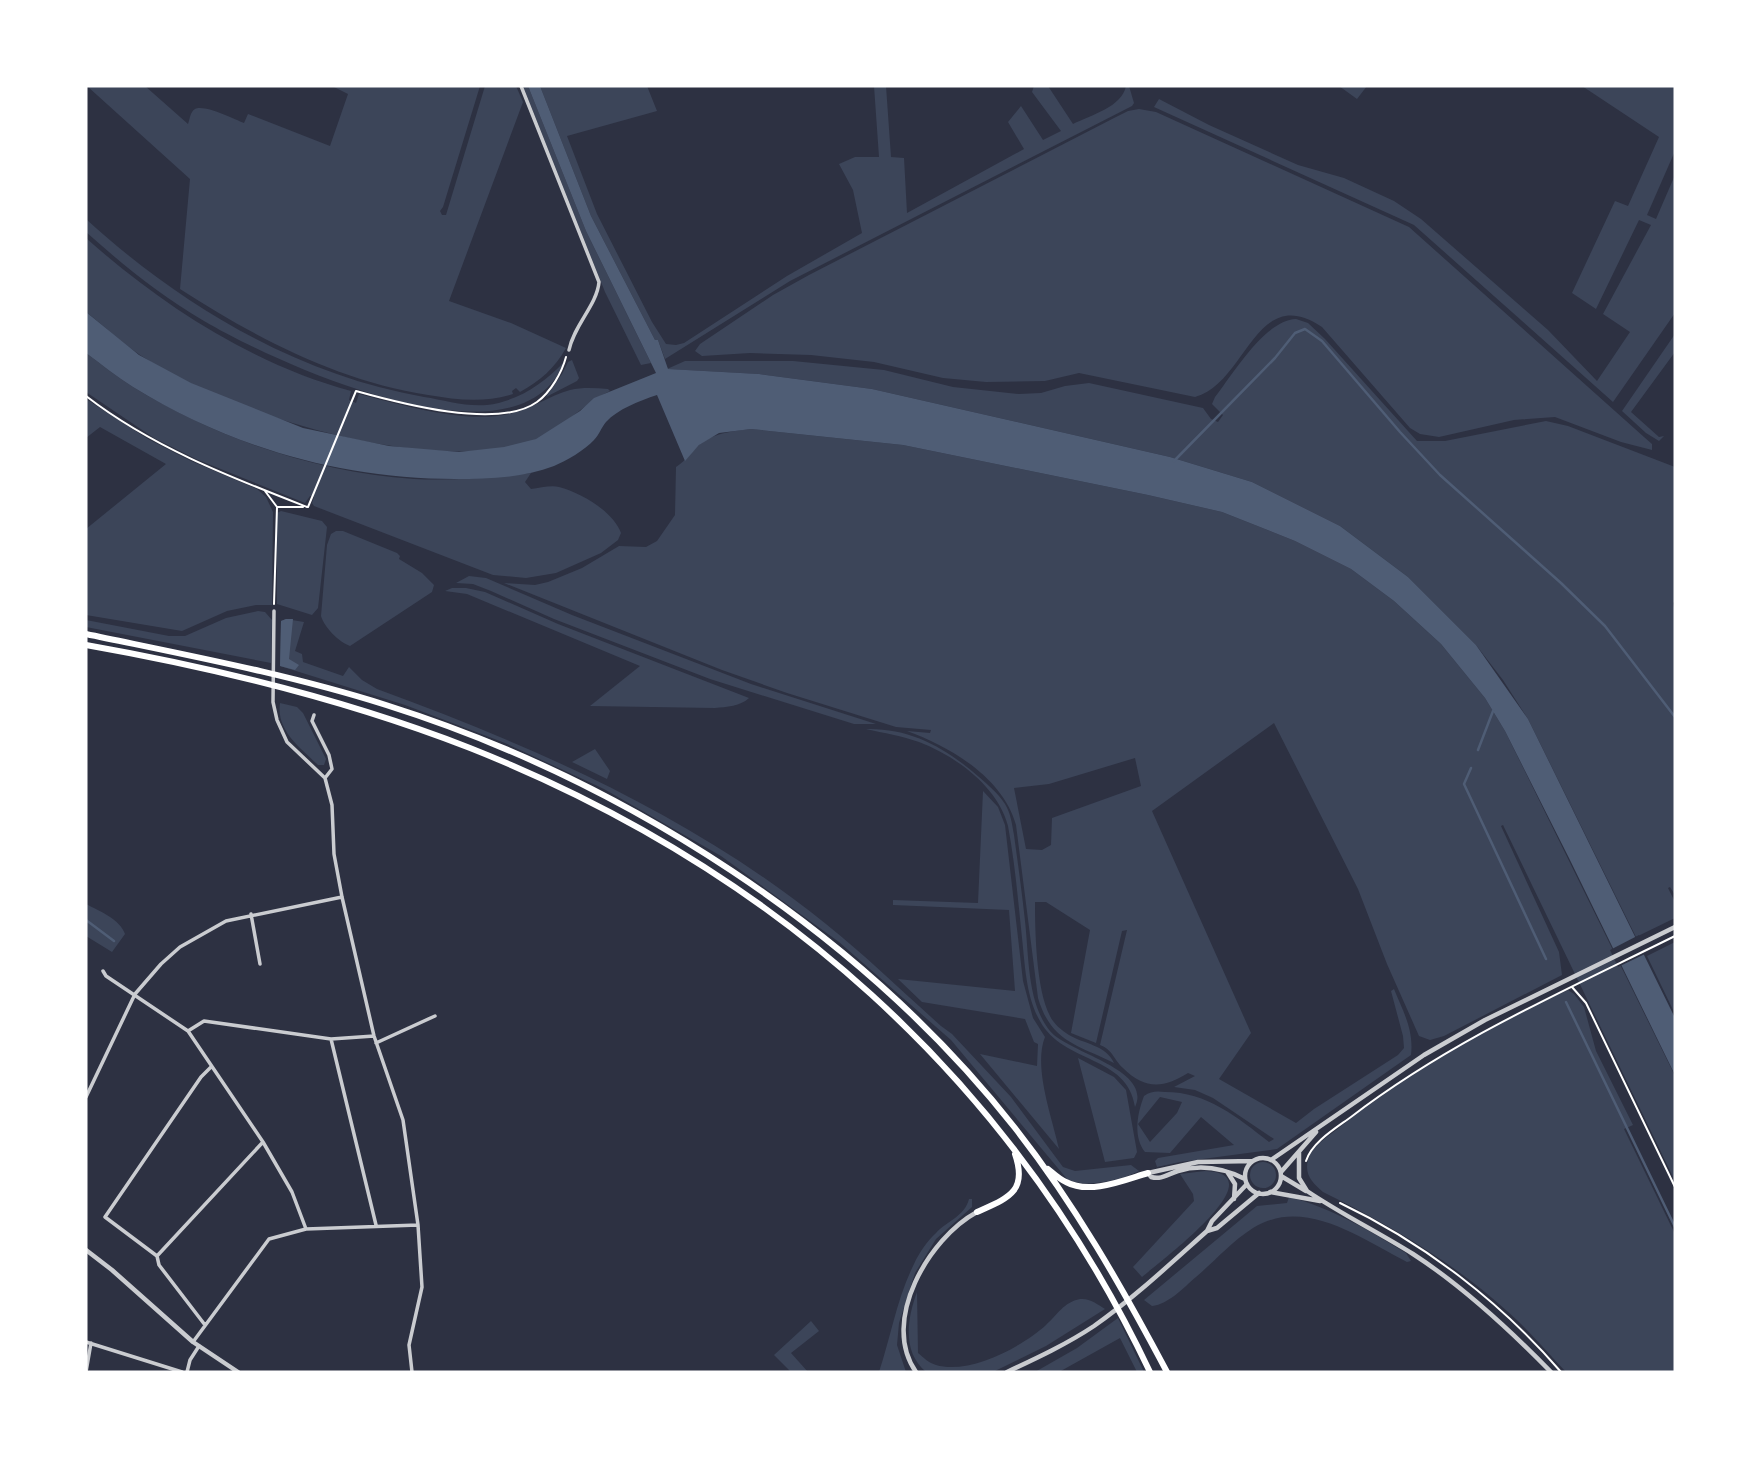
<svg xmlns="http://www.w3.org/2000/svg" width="1761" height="1458" font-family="Inter,sans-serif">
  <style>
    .green { fill: #3c4559; fill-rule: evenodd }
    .water { fill: #4f5d75 }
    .pier { fill: #2d3142 }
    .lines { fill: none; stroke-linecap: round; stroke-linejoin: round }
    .stream { stroke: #4f5d75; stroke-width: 2.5 }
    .path { stroke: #fff; stroke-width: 2 }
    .minor { stroke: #caccd0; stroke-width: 3.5 }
    .tertiary { stroke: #caccd0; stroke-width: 4.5 }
    .trunk { stroke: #fff; stroke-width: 6 }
  </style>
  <rect width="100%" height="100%" fill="#2d3142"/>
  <path class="green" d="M87,86H145L188,124C190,119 190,112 195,109C204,104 234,119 244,123L248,114L330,146L348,94L332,86H480L443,207L440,211L442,215H446L485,86H516L523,102L449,301L511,323L566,348C555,368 540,381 520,392L516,388L512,391L513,394C484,403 458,400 428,395C338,381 256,338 180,289L190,179Z
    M523,86H528L586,231L651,363L641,365L605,292Z
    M540,86H647L657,111L567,136L597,214L652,322L666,344L676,345L684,343L787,276L862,233L853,190L839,164L855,157H879L874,86H886L891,157L904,158L907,213L1024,149L1008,122L1021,106L1043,140L1061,131L1032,92L1034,86H1048L1073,124C1091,115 1122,107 1126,86H1129L1134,103L1132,106L790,281L665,359L658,340H655L591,216Z
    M1339,86H1367L1357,99Z
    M1582,86H1675V151L1647,215L1656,219L1675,175V313L1613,402L1414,225L1154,107L1159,99L1209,125L1298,165L1344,178L1394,201L1421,219L1548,330L1597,381L1630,332L1603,314L1651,225L1639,220L1596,309L1572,293L1615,201L1628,206L1659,137Z
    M1139,109L1156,112L1409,227L1644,437L1652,444V450L1621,442L1555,417L1514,420L1439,437L1420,434L1410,428L1322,327C1255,282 1247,383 1195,397L1079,373L1045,381L986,382L943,378L874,362L811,355L750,353L702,356L695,351L700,344L773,295L809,275L1116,117L1128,111Z
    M86,219C180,305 297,375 424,397C444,400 466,407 487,405C518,401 543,384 564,362C561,372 554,381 547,388C477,455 274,362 204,321C161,296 123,265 86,232Z
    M86,238C160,304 253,365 351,391L349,400L356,403L359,394C402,405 465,424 509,414C531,409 549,396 570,390C583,387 595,388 608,389L610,391C583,403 562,430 534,440C430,478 229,414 140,355C121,342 104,326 86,312Z
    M1296,319L1308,323L1325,339L1417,441H1445L1546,421L1568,426L1675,467V601L1673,603L1675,612V895L1670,887L1668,888L1675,902V918L1636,937L1528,719L1503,680L1476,645L1408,577L1340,526L1252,482L1170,457L872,389L759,374L667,369L685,361H793L884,370L953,387L1019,394L1041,393L1065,386L1089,383L1203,408L1211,419L1218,422L1223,415L1212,404L1215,397C1233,374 1265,320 1296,319Z
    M1675,334V352L1631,412L1659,437L1664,436L1659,441L1646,433L1622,411Z
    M86,353C101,364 117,377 133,387C218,439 315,472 414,479C453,481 493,477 531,473L525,482L531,489C540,488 551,485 559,487C581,493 613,511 621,533L618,540L601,553L556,573L526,578L493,575L314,506L312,503L314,497L310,496L305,503L196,459L154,438L86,392Z
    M572,360L579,378L577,381L546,397L562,374L568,362Z
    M86,399L148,439L191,461L257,489L266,497L273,512L272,605H256L227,611L182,631L86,615V529L166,464L100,427L86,438Z
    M751,429L903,445L1148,495L1222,512L1295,541L1351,569L1394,601L1441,644L1485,698L1505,731L1675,1076V1181L1503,825L1501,826L1559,952L1562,975L1444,1036L1430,1040L1419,1036L1387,964L1358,889L1274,723L1152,811L1251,1033L1219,1079L1296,1123L1314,1109L1398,1055L1404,1048L1403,1036L1391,991L1394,989C1403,1011 1414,1030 1411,1055L1277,1149L1180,1162L1157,1167L1155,1161L1158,1158L1234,1145L1201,1117L1170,1153L1145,1152C1133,1137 1137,1114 1144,1096C1151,1091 1157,1091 1165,1092C1207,1092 1237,1117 1269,1142L1274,1139L1213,1098L1195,1090L1174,1087L1195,1076L1188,1073C1164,1088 1145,1090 1123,1068C1114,1060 1113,1050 1100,1045L1127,930L1122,931L1096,1043L1071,1033L1090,930L1046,902H1035C1035,931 1036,989 1050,1016C1053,1023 1062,1031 1069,1035C1084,1044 1106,1045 1114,1063C1078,1045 1051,1042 1038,998L1016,825C1003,778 951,747 907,731L930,733L931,730L896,727L787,693L722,670L504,583L535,585L548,582L582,568L619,546L646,547L657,541L675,515L676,467C685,461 689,455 697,447C711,433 733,431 751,429ZM1135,758L1141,786L1052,818L1051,845L1042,850L1026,849L1014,788L1049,784ZM1160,1097L1182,1102L1177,1113L1150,1142L1138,1124Z
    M281,511L322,521L327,527L318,608L312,615L277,604V513Z
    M336,531H343L397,553L400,556L399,559L422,573L434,585L432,592L350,646C339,642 324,627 321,616L327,545L331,534Z
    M469,576L486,578L572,615L751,684L876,724H854L710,679L554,619L491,591L473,584L456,583Z
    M452,588H466L485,592L558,624L749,698C741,706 726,707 715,708L590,706L640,666L467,594L445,591Z
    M258,611L265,612L272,620L271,663L86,627V620L169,636H185L226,618Z
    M286,619L304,622L295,651L302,654L303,662L343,676L349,667L362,680L377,689C538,748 692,816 826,924C866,956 903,992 941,1026L952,1034L1011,1097L1063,1167L1075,1171L1131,1165L1139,1171C1122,1180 1084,1189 1067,1179L951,1040L839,942L721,856L604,789L505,743L405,705L280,666L281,621Z
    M280,703L297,707L303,713L326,759L324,765H318C301,748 276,731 280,703Z
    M866,729C911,728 946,748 979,777C988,785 998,793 1005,804C1011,814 1012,824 1014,835C1018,864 1022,893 1025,921C1029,956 1027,1003 1050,1031C1068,1053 1153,1069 1135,1107C1128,1055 1063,1064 1040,1021C1026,997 1025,965 1022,938C1018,900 1015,863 1008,826C998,787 956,756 919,742C902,736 884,733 866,729Z
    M595,749L610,771L607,779L572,762Z
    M983,791L998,807L1005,825L1023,981L1033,1018L1045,1037C1033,1067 1052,1117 1059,1149L980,1054L1037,1066L1038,1044L1034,1042L1025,1019L922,1002L898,979L1015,991L1009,910L893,905V900L978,903Z
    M86,904C99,911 120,919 125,934L112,952L86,936Z
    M1675,942V1014L1647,956Z
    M1568,990L1574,994L1584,1007L1596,1051L1633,1125L1624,1129L1675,1234V1372H1566C1547,1352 1528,1329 1507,1311C1453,1262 1388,1224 1323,1192C1313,1183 1304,1175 1308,1160C1311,1146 1331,1135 1341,1126C1410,1072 1488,1025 1568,990Z
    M1078,1058L1114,1077L1126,1090L1137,1152L1134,1158L1105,1162Z
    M1250 1175a13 13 0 1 1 26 0a13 13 0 1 1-26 0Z
    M1205,1171C1280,1173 1157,1264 1142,1277L1133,1267L1194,1201L1193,1194L1180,1174Z
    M1289,1197C1332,1208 1368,1230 1406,1253L1411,1261L1407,1262C1361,1239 1305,1196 1253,1228C1231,1242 1215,1261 1196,1277C1183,1288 1169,1304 1152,1306L1144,1300L1257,1206L1287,1203Z
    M969,1199H972V1207L936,1239L915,1273L899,1323L897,1345L906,1372H879C891,1336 897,1298 914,1264C919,1253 927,1241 936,1233C947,1221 965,1216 969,1199Z
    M917,1292L918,1353C924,1358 929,1363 936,1365C969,1375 1022,1347 1046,1325C1057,1315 1064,1302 1080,1299C1090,1298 1097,1304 1105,1309L1046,1346L995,1371L926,1372C902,1352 907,1319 917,1292Z
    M1118,1318L1144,1372H1137L1120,1338L1059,1372H1035L1077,1348Z
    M811,1321L819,1331L791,1353L808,1372H791L774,1355Z"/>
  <path class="water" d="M528,86H540L591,216L655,340H658L668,369L759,374L872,389L1170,457L1252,482L1340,526L1408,577L1476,645L1528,719L1675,1018V1075L1569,858L1505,731L1485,698L1441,644L1394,601L1351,569L1295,541L1222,512L1148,495L903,445L751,429L719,433L699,445L685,461L657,395C639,401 618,409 606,422C601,428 599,435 594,440C585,450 566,461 554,466C523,478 488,479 455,479C341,479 230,447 133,387C117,377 101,364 86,353V312L139,355L191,383L303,428L389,446L459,452L504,447L536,439L580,411L594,398L656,373L586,231Z
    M286,619H293L289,659L299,665L295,670L280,666L281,621Z"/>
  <path class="pier" d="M1639,935L1647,953L1618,967L1610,950Z"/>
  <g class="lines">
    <path class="stream" d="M1174,461L1275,358L1295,333L1305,329L1322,341L1400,432L1440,475L1561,583L1605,626L1675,717
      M1478,750L1493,711
      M1471,768L1464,784L1546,959
      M86,920L114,941
      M1566,1002L1675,1227"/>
    <path class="path" d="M86,396C152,447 230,477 307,507
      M265,491L277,507L274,604
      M278,507H303
      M308,507L356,391C399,403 498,430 537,402C551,392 562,372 566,357
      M1572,987L1586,1003L1675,1187
      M1306,1161C1312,1142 1336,1128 1351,1117C1450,1041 1564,991 1675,936
      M1340,1203C1424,1243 1501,1302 1561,1372"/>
    <path class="minor" d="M521,86L599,282C597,305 574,325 569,350
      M274,611L273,702L277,720L287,742L325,778L332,805L334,854L342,897L374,1036L403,1120L418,1225L422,1287L409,1345L412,1372
      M314,715L312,721L329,755L332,769L325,778
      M251,914L260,964
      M103,971L106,976L188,1031L263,1142L292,1192L306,1229
      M188,1031L204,1021L331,1039L374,1036
      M331,1039L376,1225
      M376,1043L435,1016
      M86,1097L135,994L161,964L180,947L226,921L342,897
      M157,1256L263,1142
      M205,1325L159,1265L157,1256L105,1217L201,1077L211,1067
      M86,1342L182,1372
      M193,1342L269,1239L306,1229L418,1225
      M86,1372L91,1343
      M187,1372L190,1360L199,1346"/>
    <path class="tertiary" d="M1299,1153V1178L1307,1191C1341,1214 1378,1232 1413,1254C1464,1287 1509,1329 1551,1372
      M1245 1176a18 18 0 1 1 36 0a18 18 0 1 1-36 0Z
      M1271,1160L1424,1055L1485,1020L1675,927
      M1281,1172L1316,1132
      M1148,1173L1198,1162L1253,1161
      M1148,1173L1151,1177C1162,1180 1168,1174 1178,1171C1201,1164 1225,1169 1245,1179
      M1228,1173L1235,1184L1234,1199
      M1281,1176L1306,1191
      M1270,1192L1320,1201
      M1207,1231L1217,1228L1259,1193
      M86,1250L112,1270L193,1342L238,1372
      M916,1372C880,1321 929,1238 977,1212
      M1007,1372C1037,1358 1067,1344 1094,1326C1134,1298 1170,1264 1207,1231L1212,1221L1247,1184"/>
    <path class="trunk" d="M86,634C186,655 288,674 386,705C624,780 860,931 1015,1128C1074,1203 1122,1287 1167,1372
      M86,645C216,668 347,700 470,748C773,868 1010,1077 1150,1372
      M1048,1169C1053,1173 1059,1179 1066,1182C1090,1195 1124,1180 1148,1173
      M977,1212C1008,1198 1028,1192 1015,1154"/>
  </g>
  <rect width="1761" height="1458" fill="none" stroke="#ffffff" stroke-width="175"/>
</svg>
